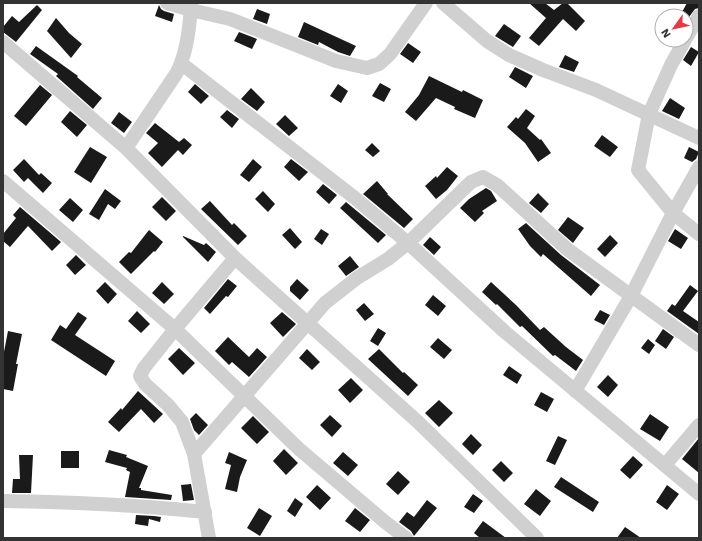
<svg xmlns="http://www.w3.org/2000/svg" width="702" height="541" font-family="'Work Sans',sans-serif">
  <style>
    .building { fill: #1a1a1a }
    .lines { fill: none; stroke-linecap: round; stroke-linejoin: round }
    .street { stroke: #d0d0d0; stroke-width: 14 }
  </style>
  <rect width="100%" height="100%" fill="#fff"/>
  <path class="building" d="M529,3H545L554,10L563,3H567L585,21L576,31L563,19L539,46L529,38L546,18Z
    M687,3H699V8L695,9L689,17L682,12Z
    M37,5L42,10L16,42L3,32V27L12,16L19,22Z
    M159,5L161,9L164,11L174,14L172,22L155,16Z
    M257,9L270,14L267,24L253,19Z
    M56,18L69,33L82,44L71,58L47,31Z
    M304,22L356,46L350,56L338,52L319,42L318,45L298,37Z
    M504,24L521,36L513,47L495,36Z
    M239,32L257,39L252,49L234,41Z
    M408,43L421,52L413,63L400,54Z
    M36,46L78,76L77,77L102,98L93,109L56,76L58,74L30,54Z
    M691,47L699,52L691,66L683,60Z
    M565,55L579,62L574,72L559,67Z
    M515,67L533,76L526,88L509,77Z
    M429,76L462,92L463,90L483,100L475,118L454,109L455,107L436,98L416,121L405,112L419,95Z
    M380,83L391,89L384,102L372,96Z
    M195,84L209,96L201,104L188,92Z
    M338,84L348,91L341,103L330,96Z
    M40,85L52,95L26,126L14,116Z
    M251,88L265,102L257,111L241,99Z
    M670,98L685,108L679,119L662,111Z
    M526,109L535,116L527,128L540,140L541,139L551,153L538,162L525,143L507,127L516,117L518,119Z
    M227,110L239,119L232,128L220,117Z
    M70,111L87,125L77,137L61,122Z
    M119,112L132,122L124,133L111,123Z
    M285,115L298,128L289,136L276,124Z
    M155,123L179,142L184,138L192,145L183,155L178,150L162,167L148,153L158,143L146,133Z
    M602,135L618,147L610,157L594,146Z
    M372,143L380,151L373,157L365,150Z
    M90,147L107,157L91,183L74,172Z
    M689,147L699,152L696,159L692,162L684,158Z
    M24,159L39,175L41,173L52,183L43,193L28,178L24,182L13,170Z
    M253,159L262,167L249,182L240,175Z
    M291,159L308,172L299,181L284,167Z
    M447,167L458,176L447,190L436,199L425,186L436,176L437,178Z
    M377,181L388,194H387L413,219L404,228L363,194Z
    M323,184L337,195L329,204L316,192Z
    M486,188L491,191L497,201L482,211L484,213L475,222L460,208L469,199Z
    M105,189L121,201L115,209L108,204L99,220L89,214Z
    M263,191L275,204L268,212L255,199Z
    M538,193L549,204L541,213L529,203Z
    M162,197L176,211L166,221L152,207Z
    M70,198L83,210L73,222L59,210Z
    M210,201L232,225L234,223L247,236L238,245L201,209Z
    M346,202L386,235L378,243L340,208Z
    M20,207L61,242L52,251L28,226L10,247L3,241V234L16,218L13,215Z
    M568,217L584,228L573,243L558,230Z
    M526,223L561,255L600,285L591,296L543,254L541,257L530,246L518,229Z
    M290,228L302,242L295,249L282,235Z
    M321,229L329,234L322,245L314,239Z
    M675,229L688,238L681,249L668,241Z
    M149,230L163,242L155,252L154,251L131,274L119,262L129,252L131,253Z
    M610,235L618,243L605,257L597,249Z
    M183,236L204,245L206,243L216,252L208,262L183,237Z
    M430,237L441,247L434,255L423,245Z
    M76,255L86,265L75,275L66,265Z
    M350,256L359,267L346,276L338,266Z
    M228,279L237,286L228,297L226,296L210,314L204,308Z
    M297,279L309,290L300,300L290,291V287Z
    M105,282L117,294L108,304L96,291Z
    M162,282L174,294L164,304L152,293Z
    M491,282L516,305L540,330L544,327L566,347L583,360L576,371L555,355L553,356L522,326L520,327L497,304L496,305L482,292Z
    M690,285L698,291L683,311L699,322V334L667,311L672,304L675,306Z
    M433,295L446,306L438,316L425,305Z
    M364,303L374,314L365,321L356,310Z
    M600,310L610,315L604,325L594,320Z
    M137,311L150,324L141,333L128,321Z
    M78,312L87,318L75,335L115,361L106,376L51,340L60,325L66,329Z
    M282,312L296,324L283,337L270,323Z
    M378,328L386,333L378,346L370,341Z
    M663,329L674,337L666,349L655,341Z
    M8,331L22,334L16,364H18L13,391L3,389V357Z
    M228,337L249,357L257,348L267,357L249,377L232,362L229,365L215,351Z
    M438,338L452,350L444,359L430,347Z
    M648,339L655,345L649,354L641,348Z
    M179,348L195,363L183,375L168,359Z
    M307,349L320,362L312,370L299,358Z
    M379,349L403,373L404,372L418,385L408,396L368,359Z
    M509,366L522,375L517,384L503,375Z
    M608,375L618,385L608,397L597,387Z
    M351,378L363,390L350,403L338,390Z
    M138,391L163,414L154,423L141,409L119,432L108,422L121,408L122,410Z
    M541,392L554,399L547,412L534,405Z
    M439,400L453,413L439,427L425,413Z
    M196,413L208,425L199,435L194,430L190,419Z
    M650,414L669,427L660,441L640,429Z
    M330,415L342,426L332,437L320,425Z
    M253,416L269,432L257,444L241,428Z
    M471,434L482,445L473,455L462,444Z
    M558,436L567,440L555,465L546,461Z
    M699,438V473L682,459Z
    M284,449L298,463L286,475L273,461Z
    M109,450L127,455L126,457L148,466L139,488H141V490L172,495L171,500L125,497L130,472L126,470L127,468L105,462Z
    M61,451H79V468H61Z
    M229,452L247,460L240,477L237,492L225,489L231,465L225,463Z
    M343,452L358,465L348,476L333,463Z
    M19,455H33L31,493H12L13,479H20Z
    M633,456L643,465L630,479L620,470Z
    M501,461L513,473L504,482L492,470Z
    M398,471L410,482L398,495L386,484Z
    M561,477L599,502L593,512L554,487Z
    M191,484L194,500L183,501L181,485Z
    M317,485L331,498L320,510L306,497Z
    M667,485L679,494L667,510L656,502Z
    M536,489L551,501L540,516L524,504Z
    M473,494L483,501L474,513L464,507Z
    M295,498L303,504L295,517L287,511Z
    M427,500L437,508L414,536L411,531L399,522L407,512L414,517Z
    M259,508L272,516L260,536L247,528Z
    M355,508L370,520L360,532L345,521Z
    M136,515L154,516L161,517L160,522L149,519L148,526L135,524Z
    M483,521L506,538H480L474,533Z
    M625,527L641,538H617Z"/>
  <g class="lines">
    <path class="street" d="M167,3L191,10L230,19L336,61L367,68L379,64L390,54L426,3
      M191,3C190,26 187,54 176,74L126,148L235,258L175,329L144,368L140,376L145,384L168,405L182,422L194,454L209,538
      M443,3L487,41L509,55L543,70L596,90L699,138
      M686,38L699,16
      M685,40L671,65L649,114L638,170L673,213L699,234
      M3,42L126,148
      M182,64L355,198L408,243L505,332L699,494
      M3,181L175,329L299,449L385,522L406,538
      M235,258L418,422L537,538
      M575,391L631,296L673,213L699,167
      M194,454L325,303L357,278L388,259L408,243L471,182L483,177L497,185L567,249L699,345
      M665,465L699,425
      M3,501C71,502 137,505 205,512"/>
  </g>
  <rect width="702" height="541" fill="none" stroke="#333333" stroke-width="8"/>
  <g transform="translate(674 28) rotate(237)"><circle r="19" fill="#ffffff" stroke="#adadad"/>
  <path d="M0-3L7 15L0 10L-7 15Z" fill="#e63946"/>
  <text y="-6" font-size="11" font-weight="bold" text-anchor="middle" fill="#333333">N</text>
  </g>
</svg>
